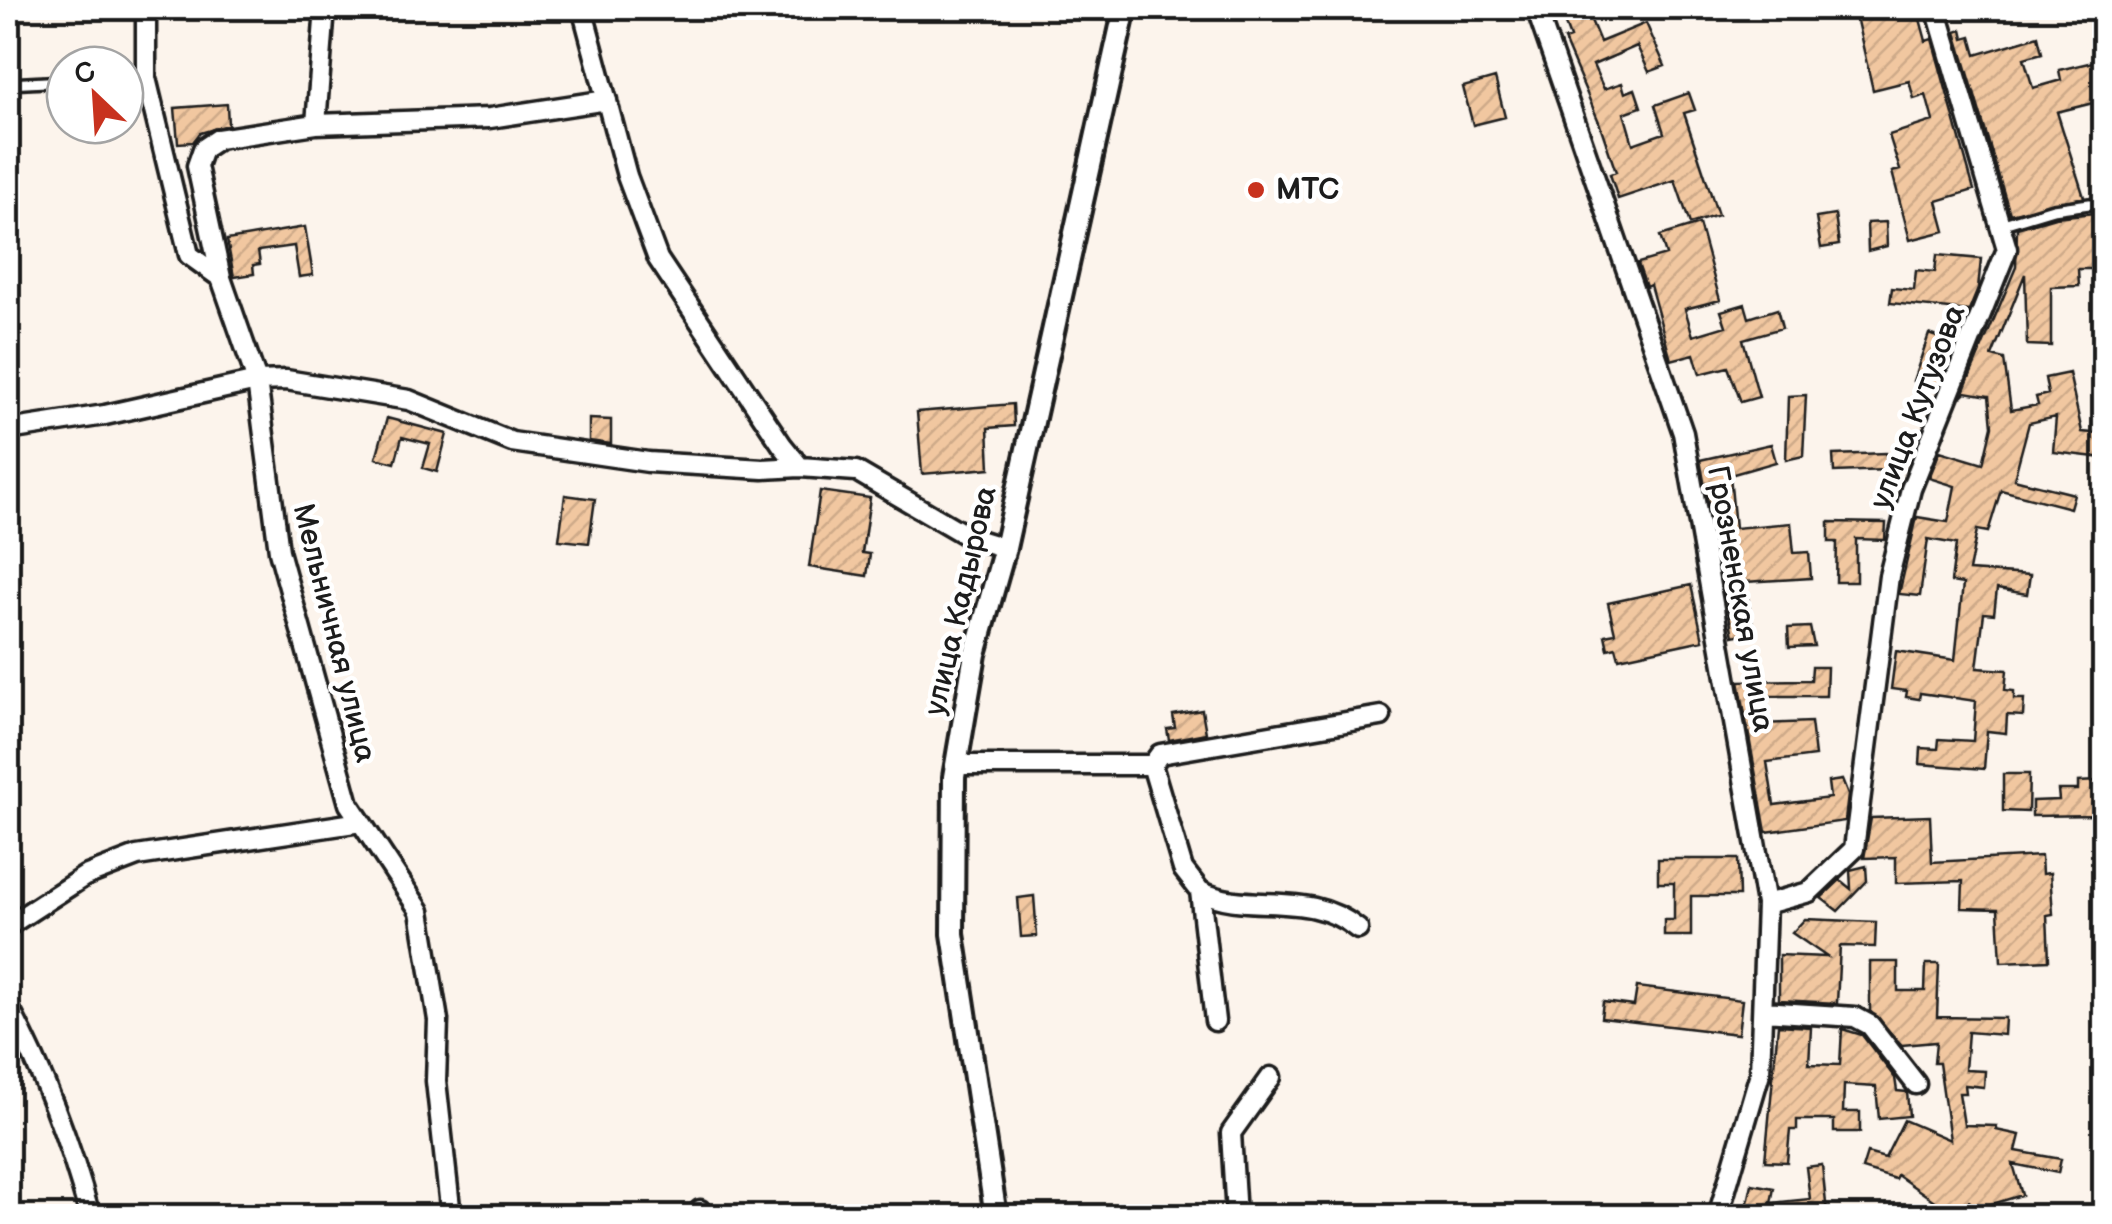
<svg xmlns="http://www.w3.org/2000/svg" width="2112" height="1224" font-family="'Balsamiq Sans',sans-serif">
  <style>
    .building { fill: url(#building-hatch); stroke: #1c1c1c; stroke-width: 2.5 }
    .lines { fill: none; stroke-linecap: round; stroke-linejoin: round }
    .service-casing { stroke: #1c1c1c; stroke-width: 16 }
    .minor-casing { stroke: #1c1c1c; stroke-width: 25 }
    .tertiary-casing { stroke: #1c1c1c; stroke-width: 28 }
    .service { stroke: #fff; stroke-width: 9 }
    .minor { stroke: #fff; stroke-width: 18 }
    .tertiary { stroke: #fff; stroke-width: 20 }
    .poi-dot { fill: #c8321e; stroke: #fff; stroke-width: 4 }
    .labels { text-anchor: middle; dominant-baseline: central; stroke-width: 9; stroke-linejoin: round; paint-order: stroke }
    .poi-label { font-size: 30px; font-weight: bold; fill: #1c1c1c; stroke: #fff; text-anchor: start }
    .street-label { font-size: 30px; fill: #1c1c1c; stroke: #fff }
  </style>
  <defs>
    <pattern id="building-hatch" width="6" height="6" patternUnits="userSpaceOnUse" patternTransform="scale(2.5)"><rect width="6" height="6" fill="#f1c7a0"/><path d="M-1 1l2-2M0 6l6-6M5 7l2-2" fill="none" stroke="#ceaa89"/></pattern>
  </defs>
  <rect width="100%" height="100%" fill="#fcf4ec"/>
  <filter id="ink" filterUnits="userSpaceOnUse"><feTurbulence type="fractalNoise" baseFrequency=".01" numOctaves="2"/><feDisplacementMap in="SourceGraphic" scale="20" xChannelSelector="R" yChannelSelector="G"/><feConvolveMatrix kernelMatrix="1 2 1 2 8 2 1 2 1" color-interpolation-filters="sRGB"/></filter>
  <g filter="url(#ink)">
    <path class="building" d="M1570,8H1586L1600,42L1646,23L1665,66L1649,72L1637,46L1593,65L1604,89L1622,83L1625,93L1635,89L1641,107L1624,113L1633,144L1664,133L1655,105L1689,93L1695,110L1684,113L1718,215L1690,224L1675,180L1618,199L1610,174L1616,172L1599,122L1564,40L1570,38L1560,11Z
      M1854,8H1917L1926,41L1932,39L1974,190L1937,201L1945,231L1910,240L1892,172L1900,170L1889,135L1933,121L1926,95L1914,99L1909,81L1873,90Z
      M1962,30L1964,39L1971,37L1976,55L2038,36L2042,53L2024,58L2033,88L2061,80L2059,70L2097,61L2102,83L2092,85L2097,102L2057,112L2084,197L2010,214L1956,32Z
      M1495,78L1505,117L1473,125L1463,87Z
      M227,104L228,125L200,133L193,142L178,143L175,108Z
      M2095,213V245H2104V269H2078L2079,286L2051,287V346L2027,345L2025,274L1992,356L2004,359L2011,410L2038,405L2036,397L2048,394L2045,378L2069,373L2082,432L2104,434V458L2053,452L2056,417L2029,423L2014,479L2074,494L2070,508L2001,490L1988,532L1977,530L1969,571L2030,575L2027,594L1997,589L1994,614L1984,613L1977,668L2007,670L2005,690L2014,691V699H2024L2023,716L2007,715L2006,733L1987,731L1984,769L1920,764L1921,748L1938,749L1939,739L1973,741L1976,701L1920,693L1919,699L1906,697L1907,691L1891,689L1896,651L1955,660L1963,584L1951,582L1956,544L1928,539L1920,596L1899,594L1917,517L1948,522L1955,486L1929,478L1940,451L1983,464L1992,426L1989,396L1966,392L1961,397L2016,267L2017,228L2055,217Z
      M1835,215L1839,245L1821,248L1816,218Z
      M1886,222L1887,246L1868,251L1867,223Z
      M1699,224L1720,300L1685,309L1693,336L1726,326L1721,311L1745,304L1749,318L1777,309L1782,328L1743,339L1759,397L1741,402L1728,367L1700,374L1694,354L1671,360L1650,285L1646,287L1639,267L1638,263L1666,255L1660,236Z
      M305,227L313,275L299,277L294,246L258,251L260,264L253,265L254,274L234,277L227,240Z
      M1937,255L1981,259L1978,289L1969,311L1890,303L1892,288L1914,290L1916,270L1935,272Z
      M1929,334L1956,343L1938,389L1913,381Z
      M1806,395L1803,456L1786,460L1788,396Z
      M1013,404L1014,426L988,428L990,468L922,474L917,412Z
      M387,418L447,434L437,472L423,468L430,444L402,437L395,463L376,458Z
      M589,419L611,420V444L589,441Z
      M1771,444L1776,462L1730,475L1735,528L1791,523L1794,553L1809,552L1811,578L1745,582L1754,632L1733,636L1700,460Z
      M1886,453L1887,470L1834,472L1833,455Z
      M820,491L870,498L862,553L870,554L867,576L809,567Z
      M565,495L595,499L589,543L559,540Z
      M1829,522L1886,523L1885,540L1856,539V582H1836L1837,542H1829Z
      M1691,585L1703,640L1619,658L1616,647L1608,649L1605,635L1615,633L1608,603Z
      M1810,627L1814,646L1789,647L1788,628Z
      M1812,667H1827L1826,696H1758L1762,724L1811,722L1815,756L1767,762L1774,805L1830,798L1828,782L1842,780L1848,795L1845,821L1766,832L1739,681L1811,680Z
      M1202,710L1206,733L1169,740L1167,729L1175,728L1173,715Z
      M2003,774H2029L2028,812L2003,811Z
      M2097,781L2098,815L2032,816V801L2059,800L2058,790H2078V782Z
      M1930,816L1932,862L2041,856L2042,874L2050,873L2053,914L2047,915L2049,960L2001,962L1998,909L1962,908L1963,881L1896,883V857L1864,858L1871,818Z
      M1658,859H1738L1739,896H1691V936H1664V920H1674V883H1658Z
      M1866,866L1867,881L1838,911L1821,898L1840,880L1851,889L1850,870Z
      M1034,896L1037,936L1021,937L1018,898Z
      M1805,919L1876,922L1875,947L1840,946L1837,1003L1779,1000V955L1827,957L1792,933Z
      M1870,962H1898V991H1925L1926,964H1939L1937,1017L2005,1018L2004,1035L1968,1032L1965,1070L1985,1071L1984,1087L1965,1085L1966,1093H1959L1964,1125L1996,1126V1130L2020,1135L2016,1151L2061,1159L2058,1173L2013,1164L2022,1195L1976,1209L1969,1201L1956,1216L1897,1175L1895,1179L1862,1169L1867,1153L1885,1158L1904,1120L1950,1140L1939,1063H1934L1936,1042L1902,1045L1870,1011Z
      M1637,987L1742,1000L1738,1034L1601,1018L1603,1002L1634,1006Z
      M1778,1025L1811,1027L1809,1064L1840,1065L1842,1029L1862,1035L1895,1078L1897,1091L1907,1092L1909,1116L1879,1119L1876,1087L1844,1085L1843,1112H1860V1132H1834V1120H1797V1130H1790L1787,1162L1765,1161Z
      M1822,1165L1827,1213L1745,1216L1752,1184L1774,1188L1771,1203L1810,1199L1806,1167Z"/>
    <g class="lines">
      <g class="service-casing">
        <path id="service" d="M125,78H146
          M8,84L65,81
          M2000,225L2053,209L2104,202"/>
      </g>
      <g class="minor-casing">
        <path id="minor" d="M146,8V78L189,255L221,278L257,381L279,551L349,804L420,911L438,1020L436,1081L451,1216
          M582,8L627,176L658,259L782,445L800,467L856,471L969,537L1005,548
          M1536,8L1683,433L1766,904L1760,1073L1718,1216
          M316,124L325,8
          M221,278L197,166L203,149L218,139L316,124L490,118L607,100
          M8,430L105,415L257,381L286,380L409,400L512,442L648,462L763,469L800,467
          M956,765H1152L1160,754L1381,716
          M1152,765L1183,869L1200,891C1248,915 1309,888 1358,929
          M1200,891L1215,1021
          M1766,904L1809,892L1854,849L1889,576L1911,489L2007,249L1936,8
          M8,926L85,876L137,856L361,822
          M8,1006C44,1073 70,1142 90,1216
          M1763,1011L1855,1017L1870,1025L1916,1084
          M697,1216L700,1210
          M1236,1216L1231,1133L1271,1077"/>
      </g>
      <g class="tertiary-casing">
        <path id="tertiary" d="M996,1216L953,934L954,777L975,654L1005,548L1125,8"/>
      </g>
      <use href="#service" class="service"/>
      <use href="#minor" class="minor"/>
      <use href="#tertiary" class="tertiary"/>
    </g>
  </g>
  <circle class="poi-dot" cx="1256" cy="190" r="10"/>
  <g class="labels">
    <g class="poi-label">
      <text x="1276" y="190">МТС</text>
    </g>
    <g class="street-label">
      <text transform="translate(1918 407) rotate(-69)">улица Кутузова</text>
      <text transform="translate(1740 599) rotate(80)">Грозненская улица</text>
      <text transform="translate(961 601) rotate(-77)">улица Кадырова</text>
      <text transform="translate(334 633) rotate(76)">Мельничная улица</text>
    </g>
  </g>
  <rect width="2112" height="1224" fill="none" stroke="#fff" stroke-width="40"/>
  <rect x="20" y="20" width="2072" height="1184" fill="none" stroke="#1c1c1c" stroke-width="4" filter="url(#ink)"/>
  <g transform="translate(95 95) rotate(335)"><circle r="48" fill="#ffffff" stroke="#a4a4a4" stroke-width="2.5"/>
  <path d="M0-8L18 38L0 25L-18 38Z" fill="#c8321e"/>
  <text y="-15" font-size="28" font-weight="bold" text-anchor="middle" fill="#1c1c1c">С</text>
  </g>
</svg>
